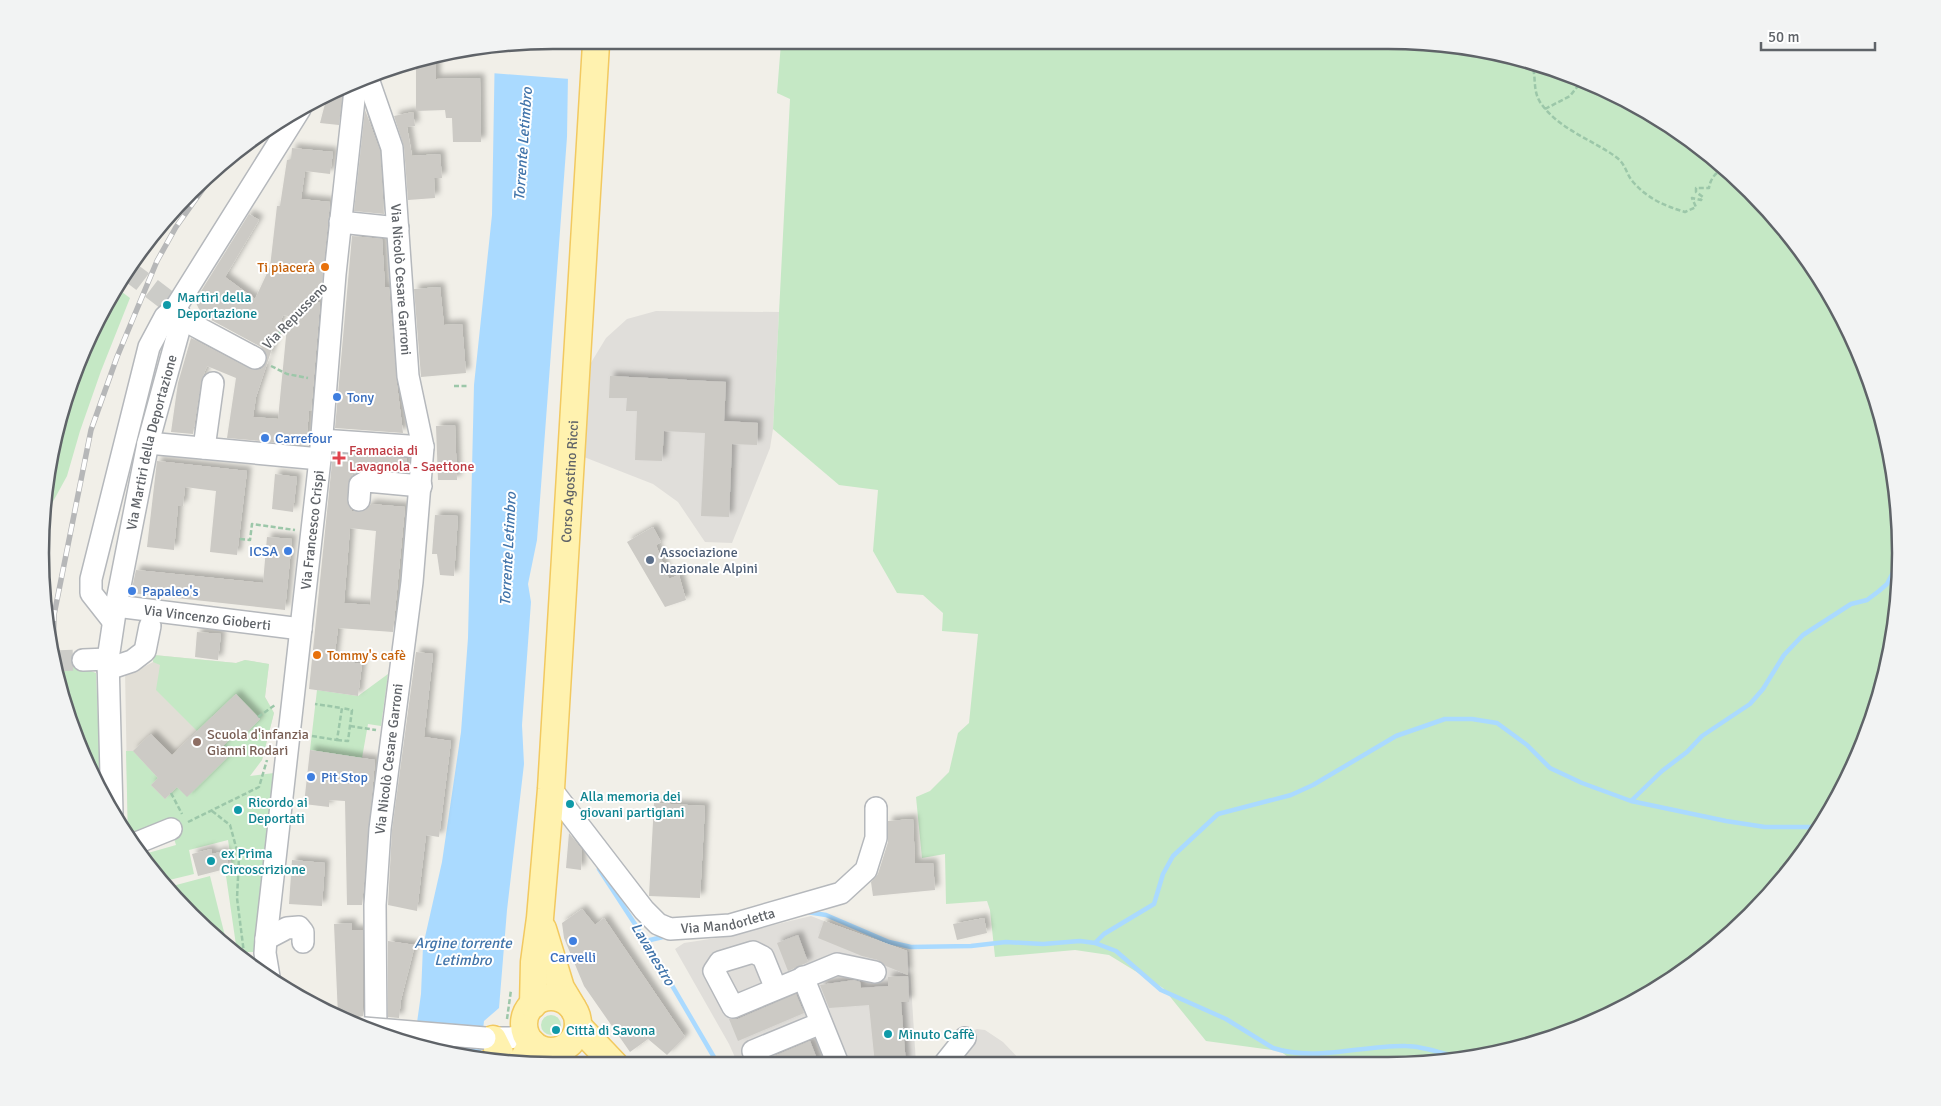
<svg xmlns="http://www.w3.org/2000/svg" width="1941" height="1106" font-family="Signika,sans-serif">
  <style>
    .industrial { fill: #e0deda }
    .education { fill: #e1ded6 }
    .green { fill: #c5e8c5 }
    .water { fill: #aadaff }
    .pier { fill: #f1efe8 }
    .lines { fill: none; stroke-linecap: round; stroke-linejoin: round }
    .stream { stroke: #aadaff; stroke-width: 4.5 }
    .building { fill: #cccac5; fill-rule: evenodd; filter: url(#shadow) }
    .minor-tunnel { stroke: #ccccc8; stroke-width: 21; stroke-dasharray: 21 11; stroke-linecap: butt }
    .minor-casing { stroke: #b5b8bc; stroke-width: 24 }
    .major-casing { stroke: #f2c960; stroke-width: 29 }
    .path { stroke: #9cc7a9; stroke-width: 2.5; stroke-dasharray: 5 2.5; stroke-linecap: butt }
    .minor { stroke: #fff; stroke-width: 21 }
    .major { stroke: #fff2af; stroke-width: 26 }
    .rail-casing { stroke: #b6b7b8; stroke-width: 5.5 }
    .rail { stroke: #fff; stroke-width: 4; stroke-dasharray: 11; stroke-linecap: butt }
    .minor-bridge-casing { stroke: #b5b8bc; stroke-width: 24; stroke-linecap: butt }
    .minor-bridge { stroke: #fff; stroke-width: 21 }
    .food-dot { fill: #e8710a; stroke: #fff; stroke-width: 2 }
    .culture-dot { fill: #0f9aa8; stroke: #fff; stroke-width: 2 }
    .shop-dot { fill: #3f7fe0; stroke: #fff; stroke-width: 2 }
    .health-dot { fill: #e0444e; stroke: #fff; stroke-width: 2 }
    .service-dot { fill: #5c6f8a; stroke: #fff; stroke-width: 2 }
    .education-dot { fill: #8d6e63; stroke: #fff; stroke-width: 2 }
    .labels { text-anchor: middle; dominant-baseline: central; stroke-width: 4; stroke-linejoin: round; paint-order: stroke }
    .food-label { font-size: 14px; fill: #c56008; stroke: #fff; text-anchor: end }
    .street-label { font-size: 14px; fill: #5f6368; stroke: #fff }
    .culture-label { font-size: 14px; fill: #0d838f; stroke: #fff; text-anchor: start }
    .shop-label { font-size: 14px; fill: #366cbe; stroke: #fff; text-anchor: start }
    .health-label { font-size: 14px; fill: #be3a42; stroke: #fff; text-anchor: start }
    .service-label { font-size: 14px; fill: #4e5e75; stroke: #fff; text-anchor: start }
    .education-label { font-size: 14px; fill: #785e54; stroke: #fff; text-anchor: start }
    .water-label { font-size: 15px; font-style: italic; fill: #4174aa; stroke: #fff }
    .rim { fill: none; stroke: #5f6368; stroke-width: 2.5 }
  </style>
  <defs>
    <filter id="shadow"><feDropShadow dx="4.5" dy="-4.5" stdDeviation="2.5" flood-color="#0004"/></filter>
  </defs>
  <rect width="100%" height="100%" fill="#f1efe8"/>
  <path class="industrial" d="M656,311L779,312L773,429L770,448L732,543L705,542L678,502L653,484L584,457L589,366L606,338L627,319Z
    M811,916L888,946L909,952L916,1064H738L729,1044L675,949L684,943L723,937Z
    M977,1029L985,1030L1003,1042L1023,1063H939L962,1035Z"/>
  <path class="education" d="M154,655L236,663L245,660L269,664L265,697L274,713L262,760L128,836L125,670L140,669L153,662Z"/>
  <path class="green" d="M1421,41L1521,58L1645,109L1726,167L1795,241L1848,326L1884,421L1900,520L1897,620L1874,718L1832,810L1751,916L1673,980L1553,1039L1455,1062H1295L1280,1051L1206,1041L1163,988L1109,955L1075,950L995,957L990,910L987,901L946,904L945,854L922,858L916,797L930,791L949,772L958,733L969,723L978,634L942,631L943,613L923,595L897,593L873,551L878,490L839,485L773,429L790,99L777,93L781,43Z
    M122,292L130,298L101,371L80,431L67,476L43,520C45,465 58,402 83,353C94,332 109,312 122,292Z
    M154,655L236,663L245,660L269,664L265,697L274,713L262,760L250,776L274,773L256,952H237L226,876L233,872L228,840L189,850L194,874L161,882L141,855L176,845L168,819L128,836L126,751H133L158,778L151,785L165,799L177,787L187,796L220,749L238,731L243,736L260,719L236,694L197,731L156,690L160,665L153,662Z
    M62,667H80L96,673L101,793C79,750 63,716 62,667Z
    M388,674L381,726L368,724L362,758L310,750L317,690L358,696Z
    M210,876L228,948L215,939L165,888Z
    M541 1025a10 10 0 1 1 20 0a10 10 0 1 1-20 0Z"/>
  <path class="water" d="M495,44L568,75L567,137L537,540L528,584L531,602L522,725L524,764L507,910L499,1008L484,1021L480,1057L414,1044L421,994L423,946L442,862L461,732L468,638L474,385L492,215Z"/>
  <path class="pier" d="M492,44H572L570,79L491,73Z"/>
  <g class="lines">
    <path class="stream" d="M1631,801L1662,771L1687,752L1702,736L1750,704L1763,689L1784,655L1803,635L1851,604L1867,600L1879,591L1887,584L1898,563
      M599,869L646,941L718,1064
      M807,912L826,915L889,942L911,947L971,946L1006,942L1043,944L1080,941L1095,943L1116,951L1161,990L1226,1019L1273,1048C1316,1062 1361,1045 1406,1046C1425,1046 1446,1055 1465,1059
      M646,941L667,936
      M1095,943L1104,934L1154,904L1163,874L1173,856L1218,814L1291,795L1313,785L1396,736L1445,719H1472L1497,723L1527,745L1550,768L1582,783L1631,801L1726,821L1765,827H1819"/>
  </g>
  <path class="building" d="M416,63H436V79L480,78L481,142H453L452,118H446L445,110L416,111Z
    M343,86L339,125L320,123L326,100L333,90Z
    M365,110L380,151L384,214L354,211Z
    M413,112L415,126L407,127L412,156L440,154L442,178H434L435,198L408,200L404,147L394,116Z
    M292,148L333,152L330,174L305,171L301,199L330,202L322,282L307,298L320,303L311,411H309L306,445L227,438L236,378L207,366L201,381L193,434L171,432L178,383L191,338L250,369H261L266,363L267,357L261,347L202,315L195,301L249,214L259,220L225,277L255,299L270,267L277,206H280L287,160L291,159ZM283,315L288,316L278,419L253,417L256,397Z
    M352,236L382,239L385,287H389L396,377L403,433L335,428Z
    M440,287L444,325L462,324L466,373L421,377L414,289Z
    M610,376L726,382L724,421L758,423L757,445L732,444L729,517L701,516L705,433L664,431L662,461L635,460L637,411H626L627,398H609Z
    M455,425L457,480H438L436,426Z
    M333,453L407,458L406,472L368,469L353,474L348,484L347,500L352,511H364L371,504L405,507L393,632L338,628L334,660L362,664L358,696L309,689ZM350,528L376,531L370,605L344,603Z
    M157,461L247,471L237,555L210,552L216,491L185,487L183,506H178L174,550L147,547Z
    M275,474L297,477L293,512L272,509Z
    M435,515L458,516L454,576L440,575L437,554H432Z
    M653,527L661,542L656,545L669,579L679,575L686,600L665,607L627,542Z
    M267,537L292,539L285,610L131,593L136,570L263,583Z
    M197,632L221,634L218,660L195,657Z
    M416,652L433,654L424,737L451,741L439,837L426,835L417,911L388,905L392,830Z
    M236,694L260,719L243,736L238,731L220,749L228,757L187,797L177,787L165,799L151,785L158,778L133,751L151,734L172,755Z
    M310,750L375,760L362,905H347L345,801L329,800V807L304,804Z
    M654,803L705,806L700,898L649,896Z
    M913,819L915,863H933L935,890L873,896L871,882L878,874L888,842V821Z
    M569,833L582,850L581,870L566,868Z
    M211,849L212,854L225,851L229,868L198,876L192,854Z
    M292,860L325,863L322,906L289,904Z
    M582,909L595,925L604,918L685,1037L667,1055L648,1039L630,1052L584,986L564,938L562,923Z
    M984,918L987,933L957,940L953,924Z
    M824,921L907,951L908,975L886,966L878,960L862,956L818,938Z
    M352,923V930H363V1016L358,1017L338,1016L334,924Z
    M798,935L808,962L788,971L777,943Z
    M388,941L415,945L401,1000L399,1018L388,1017Z
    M908,976L909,1002H901L906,1064H875L869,1005L829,1008L820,985L854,980L860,982L861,988L888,986V977Z
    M796,994L804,1013L738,1041L729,1019H738Z
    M810,1041L819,1064H771L770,1058Z"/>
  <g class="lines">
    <path class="minor-tunnel" d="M126,269L176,307
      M52,661L83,660"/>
    <g class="minor-casing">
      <g id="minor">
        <path id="s1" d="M367,76L392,148L408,376L423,447L412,582L380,829L375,905L376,1033"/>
        <path d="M340,222L398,228"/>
        <path d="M182,319L255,358"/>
        <path d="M321,440L423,447"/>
        <path d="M148,443L320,459"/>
        <path d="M204,448L213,383"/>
        <path d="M359,500L360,485L367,481L421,486"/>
        <path id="s2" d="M116,606L301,629"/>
        <path d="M113,621L91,593V579L149,347L165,317L176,307L300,109"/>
        <path d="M83,660L108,659"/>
        <path d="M108,669L132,661L145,651L150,626"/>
        <path id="s3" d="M551,789L644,910L658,924L670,929L730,925L841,893L866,870L876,838V808"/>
        <path id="s4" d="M112,813L108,659L116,606L148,443L182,319L176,307"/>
        <path d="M134,844L171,829"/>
        <path d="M266,939L287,928L299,927L303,932V942"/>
        <path id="s5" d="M269,977L265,953L266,939L320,459L335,274L356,81"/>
        <path d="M803,977L838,1064"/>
        <path d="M776,989L763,957L753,952L720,962L714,971L733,1007L837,964L875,972"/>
        <path d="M485,1038H510L526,1035"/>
        <path d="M945,1063L965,1038"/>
        <path d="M759,1064L753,1051L821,1023"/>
      </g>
    </g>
    <g class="major-casing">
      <g id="major">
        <path d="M543,929L561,988L573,1008"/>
        <circle cx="551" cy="1024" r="27"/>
        <path id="s6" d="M533,1005L534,962L540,918L551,789L596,44"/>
        <path d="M578,1026L615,1065"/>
        <path d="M493,1039L500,1053V1061"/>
        <path d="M520,1065L532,1043"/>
      </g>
    </g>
    <path class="path" d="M1531,62C1537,75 1532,89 1540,102C1558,129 1591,139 1616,157C1626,164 1626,174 1633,182C1648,199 1665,206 1685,212L1696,207L1692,198L1701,200L1703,197L1696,192V188H1709C1710,179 1718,167 1729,170
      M1545,109L1570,96L1581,82
      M267,346L315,295
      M271,366L287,374L308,378
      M454,386H467
      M240,539L250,540L252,524L295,530
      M258,717L275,705
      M350,726L376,730
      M312,736L337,740L342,708L315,704
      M337,740L348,741L352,710L342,708
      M171,793L182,814
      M212,811L230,825L239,858L237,898L245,961
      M188,822L259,787L267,760
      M507,1019L511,990"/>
    <use href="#minor" class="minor"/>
    <use href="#major" class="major"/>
    <g class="rail-casing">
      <path id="rail" d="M53,665L54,615L91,430L117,357L157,261L176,227L220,165"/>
    </g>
    <use href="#rail" class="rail"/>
    <g class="minor-bridge-casing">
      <path id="minor-bridge" d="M364,1028L485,1038"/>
    </g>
    <use href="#minor-bridge" class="minor-bridge"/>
  </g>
  <g class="food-dot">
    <circle cx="325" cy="267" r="5"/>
    <circle cx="317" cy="655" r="5"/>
  </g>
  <g class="culture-dot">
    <circle cx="167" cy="305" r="5"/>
    <circle cx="570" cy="804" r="5"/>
    <circle cx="238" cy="810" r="5"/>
    <circle cx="211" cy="861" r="5"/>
    <circle cx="556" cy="1030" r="5"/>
    <circle cx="888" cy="1034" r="5"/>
  </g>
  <g class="shop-dot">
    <circle cx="337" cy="397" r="5"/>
    <circle cx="265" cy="438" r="5"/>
    <circle cx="288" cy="551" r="5"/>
    <circle cx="132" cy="591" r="5"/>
    <circle cx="311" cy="777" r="5"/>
    <circle cx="573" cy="941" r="5"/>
  </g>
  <path class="health-dot" d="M336.5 450.5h5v5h5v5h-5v5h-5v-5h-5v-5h5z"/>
  <circle class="service-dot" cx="650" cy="560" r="5"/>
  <circle class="education-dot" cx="197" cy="742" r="5"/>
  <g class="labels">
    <g class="food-label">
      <text x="315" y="267">Ti piacerà</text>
      <text x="327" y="655" text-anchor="start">Tommy's cafè</text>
    </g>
    <g class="street-label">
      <text stroke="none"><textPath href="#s1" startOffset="208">Via Nicolò Cesare Garroni</textPath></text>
      <text transform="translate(295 316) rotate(-46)">Via Repusseno</text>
      <text stroke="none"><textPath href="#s4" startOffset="375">Via Martiri della Deportazione</textPath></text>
      <text stroke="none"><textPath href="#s6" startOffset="525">Corso Agostino Ricci</textPath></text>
      <text stroke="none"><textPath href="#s5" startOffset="450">Via Francesco Crispi</textPath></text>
      <text stroke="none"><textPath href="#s2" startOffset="92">Via Vincenzo Gioberti</textPath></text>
      <text transform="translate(389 759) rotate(-83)">Via Nicolò Cesare Garroni</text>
      <text stroke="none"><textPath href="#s3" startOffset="244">Via Mandorletta</textPath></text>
    </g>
    <g class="culture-label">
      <text x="177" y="297">Martiri della<tspan x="177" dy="16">Deportazione</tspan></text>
      <text x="580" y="796">Alla memoria dei<tspan x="580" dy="16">giovani partigiani</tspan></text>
      <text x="248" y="802">Ricordo ai<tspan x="248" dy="16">Deportati</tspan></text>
      <text x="221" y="853">ex Prima<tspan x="221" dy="16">Circoscrizione</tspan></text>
      <text x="566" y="1030">Città di Savona</text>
      <text x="898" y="1034">Minuto Caffè</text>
    </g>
    <g class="shop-label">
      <text x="347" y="397">Tony</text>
      <text x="275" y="438">Carrefour</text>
      <text x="278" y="551" text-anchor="end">ICSA</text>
      <text x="142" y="591">Papaleo's</text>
      <text x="321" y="777">Pit Stop</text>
      <text x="573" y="957" text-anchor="middle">Carvelli</text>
    </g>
    <g class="health-label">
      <text x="349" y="450">Farmacia di<tspan x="349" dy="16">Lavagnola - Saettone</tspan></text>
    </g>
    <g class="service-label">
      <text x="660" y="552">Associazione<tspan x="660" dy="16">Nazionale Alpini</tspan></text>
    </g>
    <g class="education-label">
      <text x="207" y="734">Scuola d'infanzia<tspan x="207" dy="16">Gianni Rodari</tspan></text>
    </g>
    <g class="water-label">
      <text transform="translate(523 144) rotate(-86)">Torrente Letimbro</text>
      <text transform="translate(508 549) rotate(-87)">Torrente Letimbro</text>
      <text x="463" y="943">Argine torrente<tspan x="463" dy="17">Letimbro</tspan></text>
      <text transform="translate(653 954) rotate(59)">Lavanestro</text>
    </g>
  </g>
  <path d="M0 0H1941V1106H0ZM553 49H1388A504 504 0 0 1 1892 553V553A504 504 0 0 1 1388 1057H553A504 504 0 0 1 49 553V553A504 504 0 0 1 553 49Z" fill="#f2f3f3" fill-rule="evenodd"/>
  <path class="rim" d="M553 49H1388A504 504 0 0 1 1892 553V553A504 504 0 0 1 1388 1057H553A504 504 0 0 1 49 553V553A504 504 0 0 1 553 49Z"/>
  <path d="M1761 42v8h114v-8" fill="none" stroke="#5f6368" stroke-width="2.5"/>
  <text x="1768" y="42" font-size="15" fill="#5f6368" stroke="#ffffff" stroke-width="4" paint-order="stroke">50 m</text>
</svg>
